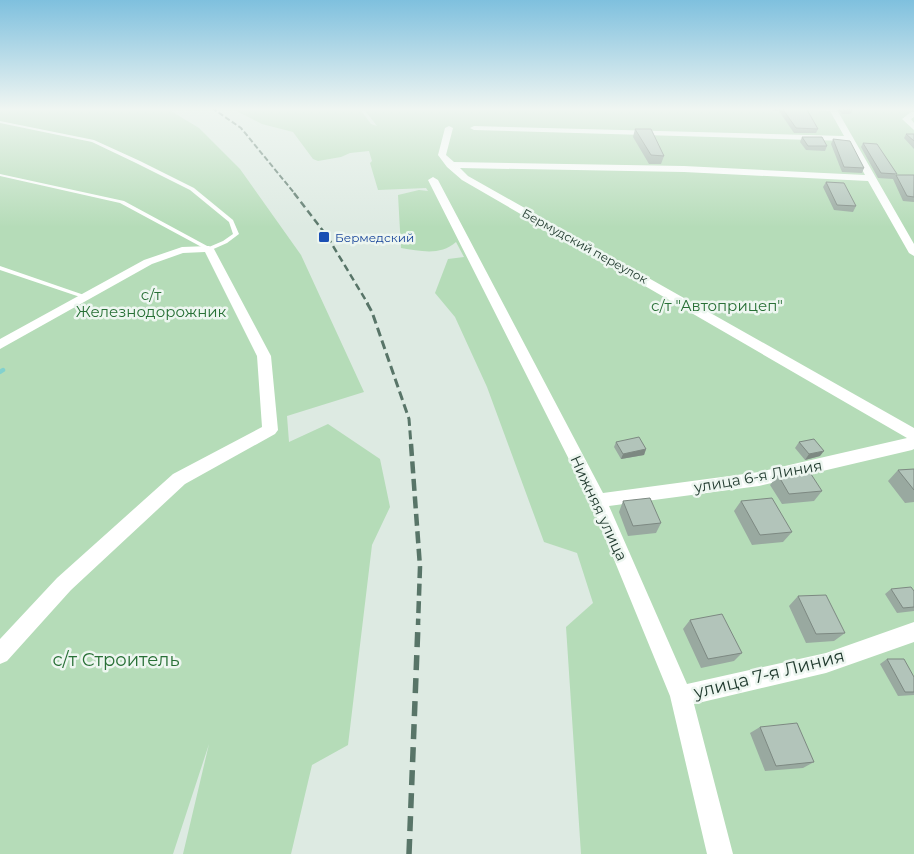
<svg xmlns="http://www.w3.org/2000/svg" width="914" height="854" font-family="Montserrat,sans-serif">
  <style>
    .green { fill: #b5dcb8 }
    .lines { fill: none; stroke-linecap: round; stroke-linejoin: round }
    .stream { stroke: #83d1ce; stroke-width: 4.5 }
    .lane { fill: #fff; fill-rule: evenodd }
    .street { fill: #fff; fill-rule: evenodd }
    .rail-far4 { stroke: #587568; stroke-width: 2; stroke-dasharray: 5.5 2.5; stroke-linecap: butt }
    .rail-far3 { stroke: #587568; stroke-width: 2.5; stroke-dasharray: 7 4; stroke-linecap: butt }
    .rail-far2 { stroke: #587568; stroke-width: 3; stroke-dasharray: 9 4.5; stroke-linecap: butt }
    .rail-far1 { stroke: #587568; stroke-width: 4.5; stroke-dasharray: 12 5.5; stroke-linecap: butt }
    .rail { stroke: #587568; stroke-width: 5.5; stroke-dasharray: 15 8; stroke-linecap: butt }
    .wall { fill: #99a9a0 }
    .shaded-wall { fill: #7d8982 }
    .building { fill: #b2c4ba; stroke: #7d8982 }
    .transit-dot { fill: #1a4fb4; stroke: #edf6f0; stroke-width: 2 }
    .labels { text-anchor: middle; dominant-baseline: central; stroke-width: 5; stroke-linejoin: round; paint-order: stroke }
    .far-transit-label { font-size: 12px; fill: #164399; stroke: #edf6f0; text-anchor: start }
    .far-street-label { font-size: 12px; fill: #1f392d; stroke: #edf6f0 }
    .park-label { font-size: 15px; fill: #287036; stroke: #edf6f0 }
    .street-label { font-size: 15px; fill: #1f392d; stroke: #edf6f0 }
    .near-park-label { font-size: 18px; fill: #287036; stroke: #edf6f0 }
    .near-street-label { font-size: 18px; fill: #1f392d; stroke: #edf6f0 }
  </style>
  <rect width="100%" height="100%" fill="#ddeae2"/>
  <path class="green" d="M0,108H166L199,128L240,169L301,255L364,392L287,416L289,442L328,424L380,459L390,507L372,545L348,745L312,765L291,854H183L209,744L173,854H0Z
    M231,108H359L371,124L377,126L363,108H914V854H581L566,627L593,603L577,553L544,542L487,387L455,317L435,293L448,259L464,257L456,242C440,256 421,251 401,248L398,195L419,190L428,191L426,188L378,190L370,163L372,161L369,151L350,153L341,157L318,161L313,159L293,132L262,124Z"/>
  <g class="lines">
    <path class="stream" d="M0,372L3,370"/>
    <path class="lane" d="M0,121L94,140L140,161L194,188L233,220L239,234L227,243L209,251L120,203L0,176V174L124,201L209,247L223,241L233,234L229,222L190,190L136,163L92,142L0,123Z
      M0,266L87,296L88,297L85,299L83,298L0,270Z"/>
    <path class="street" d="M794,108H836L914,244V256L909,253L868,181L684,172L460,168L468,176L914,428V449L912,450L759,486L609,506L687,684L826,653L914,622V642L826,673L694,704L733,854H707L670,696L590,501L428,180L433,177L438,180L603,493L759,472L907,438L462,180L447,167L438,155L445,128L449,126L453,128L446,155L454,162L684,166L865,175L847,141L474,130L470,128L474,126L844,136L830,111L798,110Z
      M911,112H914V117L911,119L914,123V130L902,119Z
      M209,246L214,249L271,356L278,430L275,434L185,484L71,590L7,661L0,664V639L57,578L173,474L262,427L257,356L205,252L183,253L152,264L0,349V339L144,260L182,247Z"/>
    <path class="rail-far4" d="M212,108L241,128L295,194"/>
    <path class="rail-far3" d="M294,193L327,236L368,304"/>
    <path class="rail-far2" d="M367,303L372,312L409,419L411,445"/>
    <path class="rail-far1" d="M411,444L420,567L418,625"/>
    <path class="rail" d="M409,854L418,624"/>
  </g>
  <path class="wall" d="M548,108H574V109Z
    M599,108H598H619V109Z
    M686,108H725V109Z
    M771,108H806L818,129L816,133H794L779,111H773Z
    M837,108H852L853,109L850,114H842Z
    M635,129L664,156L661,164H649L633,137Z
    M906,134H914V149L904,138Z
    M802,137L827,146L825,151L806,150L800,142Z
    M833,139L864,168L862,173L842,172L831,144Z
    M863,143L896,175H914V202L903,201L893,179L878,178L861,147Z
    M826,182L856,206L853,212L834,210L823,187Z
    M616,442L646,449L644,455L621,459L614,447Z
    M799,442L820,456L805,460L795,448Z
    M914,469V502L905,503L888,481L898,470Z
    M778,475L822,491L814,501L782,504L770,485Z
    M623,501L661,523L656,533L628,536L619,512Z
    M741,501L792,532L783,542L752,545L734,511Z
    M891,589L914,591V611L897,613L885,594Z
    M798,596L845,633L834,641L806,643L789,606Z
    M690,620L742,653L734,661L701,668L683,629Z
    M887,659L914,677V695L898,696L880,664Z
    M760,727L814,762L803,768L765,771L750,733Z"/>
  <path class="shaded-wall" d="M646,449L644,455L621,459L623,454Z
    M824,451L820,456L805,460L809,454Z"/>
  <path class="building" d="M782,108H806L818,129L796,128Z
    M842,108H852L853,109L844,110Z
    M635,129H651L664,156L651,155Z
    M906,134H914V141Z
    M802,137H822L827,146H808Z
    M833,139L850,141L864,168L844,167Z
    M863,143L877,144L897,174L881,173Z
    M896,175H914V197L907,196Z
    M826,182L844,183L856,206L837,205Z
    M639,437L646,449L623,454L616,442Z
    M814,439L824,451L809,454L799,442Z
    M914,469V490L898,470Z
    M809,471L822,491L789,494L778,475L783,473Z
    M650,498L661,523L633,526L623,501Z
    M772,498L792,532L760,535L741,501Z
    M911,587L914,591V607L903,608L891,589Z
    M826,595L845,633L816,634L798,596Z
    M722,614L742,653L708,659L690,620Z
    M887,659H904L914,677V692H905Z
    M797,723L814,762L776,766L760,727Z"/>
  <linearGradient id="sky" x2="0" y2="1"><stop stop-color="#7fc0de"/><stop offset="0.48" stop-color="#f0f6f2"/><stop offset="1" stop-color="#f0f6f2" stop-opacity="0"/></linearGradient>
  <rect width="914" height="227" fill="url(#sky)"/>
  <rect class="transit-dot" x="318" y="231" width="12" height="12" rx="2.5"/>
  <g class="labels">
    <g class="far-transit-label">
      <text x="335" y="237">Бермедский</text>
    </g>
    <g class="far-street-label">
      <text transform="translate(585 246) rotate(29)">Бермудский переулок</text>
    </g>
    <g class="park-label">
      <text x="151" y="294">с/т<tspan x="151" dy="17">Железнодорожник</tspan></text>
      <text x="717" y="305">с/т "Автоприцеп"</text>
    </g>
    <g class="street-label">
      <text transform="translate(758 476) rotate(-10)">улица 6-я Линия</text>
      <text transform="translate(599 508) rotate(65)">Нижняя улица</text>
    </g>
    <g class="near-park-label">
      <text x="116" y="660">с/т Строитель</text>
    </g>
    <g class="near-street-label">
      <text transform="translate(769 674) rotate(-14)">улица 7-я Линия</text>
    </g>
  </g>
</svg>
